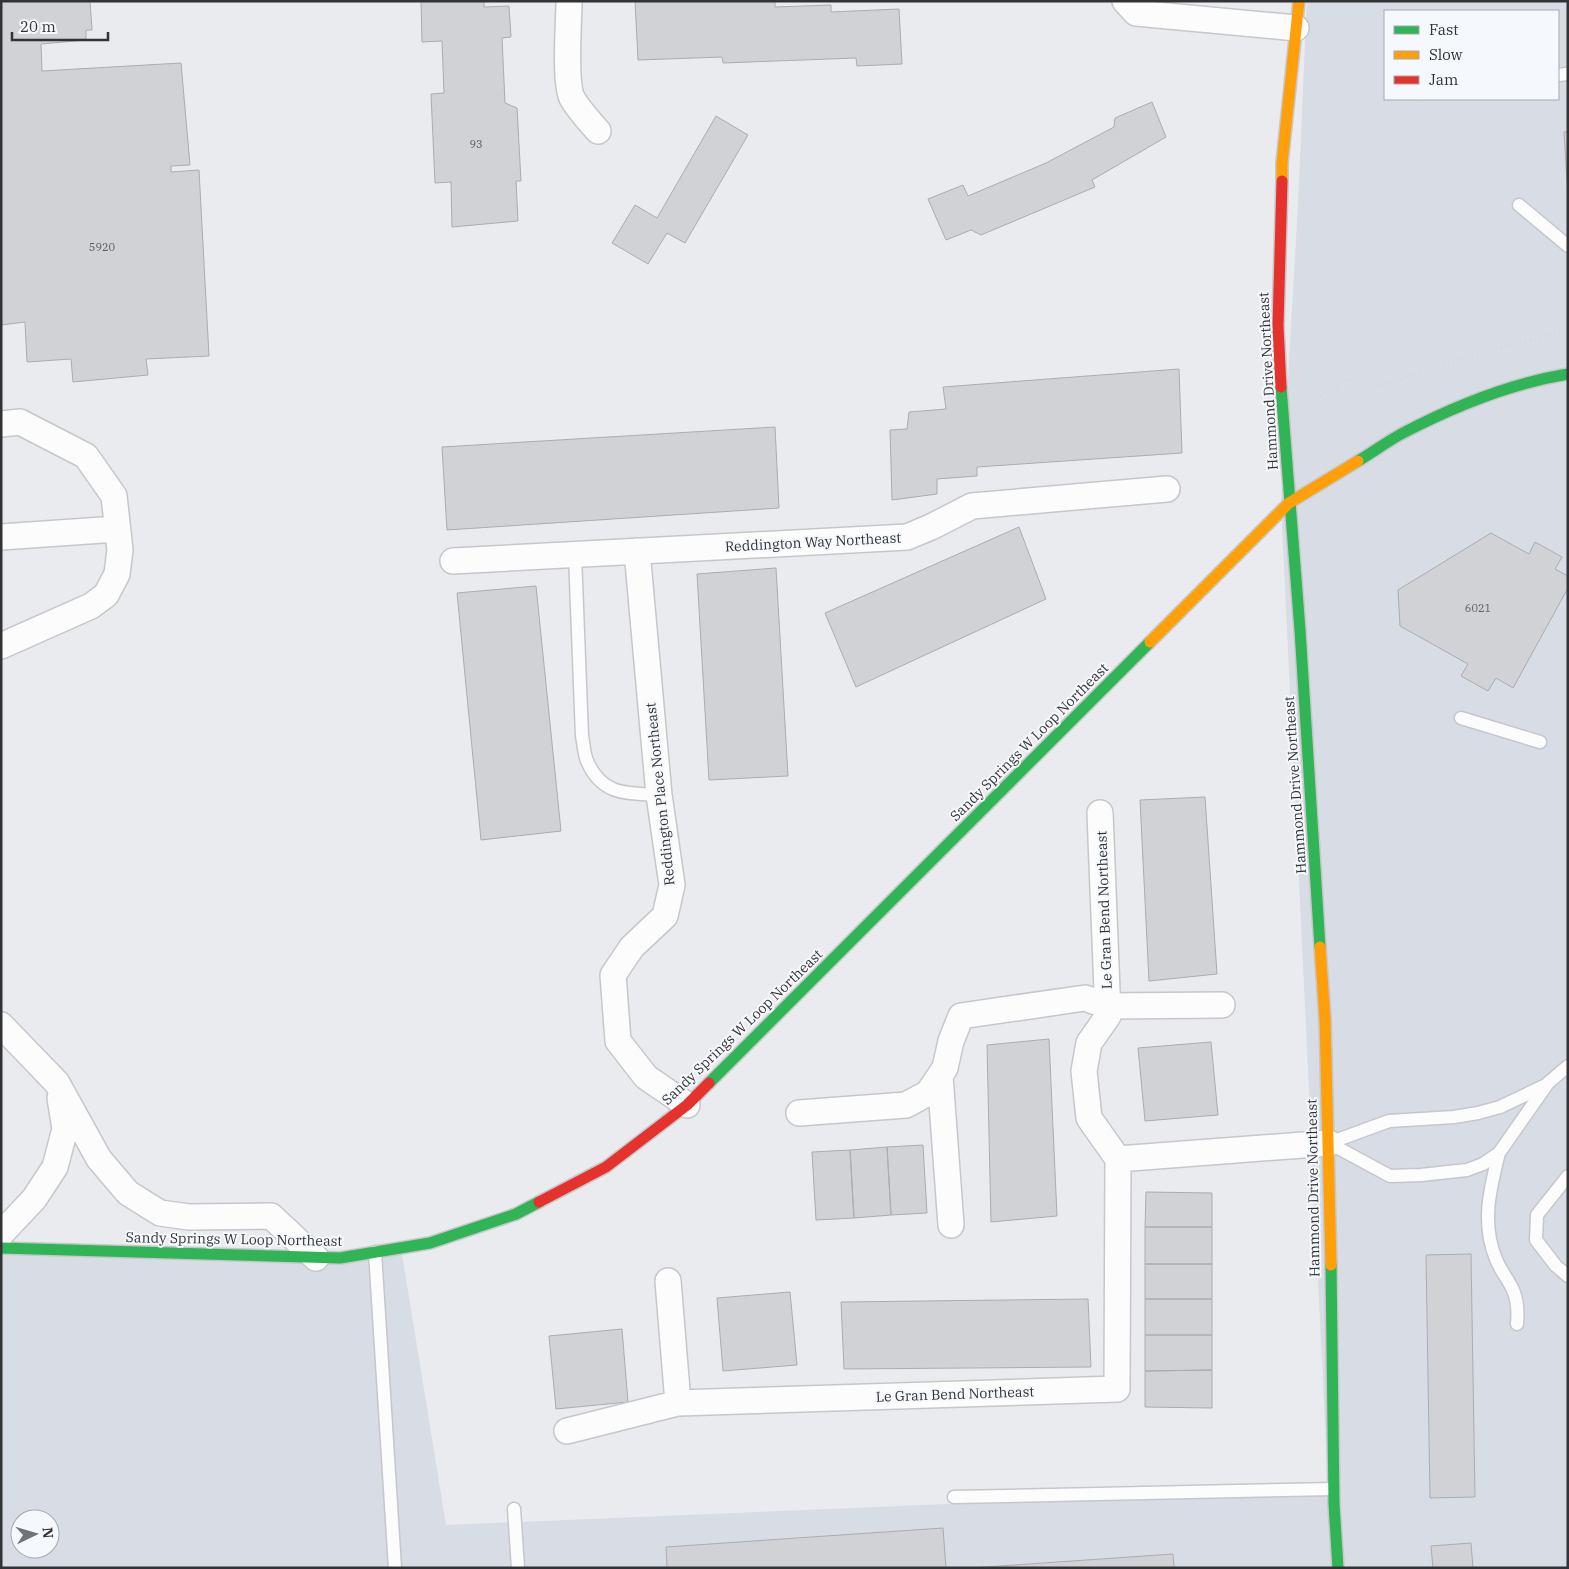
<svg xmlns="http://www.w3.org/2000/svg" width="1569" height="1569" font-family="'IBM Plex Serif',serif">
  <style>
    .built { fill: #d8dce4; fill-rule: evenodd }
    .building { fill: #d1d2d5; stroke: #abacae }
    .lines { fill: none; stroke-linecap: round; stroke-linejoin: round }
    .lane-casing { stroke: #c6c7ca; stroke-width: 15 }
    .street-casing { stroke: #c6c7ca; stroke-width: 28 }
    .fast-casing { stroke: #c6c7ca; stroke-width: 14 }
    .slow-casing { stroke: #c6c7ca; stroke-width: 14 }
    .jam-casing { stroke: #c6c7ca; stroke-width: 14 }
    .path { stroke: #d7d7d8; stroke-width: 3; stroke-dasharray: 1 4; stroke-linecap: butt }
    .lane { stroke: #fcfcfc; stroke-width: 12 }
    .street { stroke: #fcfcfc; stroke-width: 25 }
    .fast { stroke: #30b455; stroke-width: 11 }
    .slow { stroke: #ff9f0a; stroke-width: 11 }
    .jam { stroke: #e5322d; stroke-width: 11 }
    .labels { text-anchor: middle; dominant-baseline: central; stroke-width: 4; stroke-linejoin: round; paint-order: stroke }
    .number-label { font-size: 11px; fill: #5a5b5d }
    .street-label { font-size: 14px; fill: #323335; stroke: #f5f8fc }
  </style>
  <rect width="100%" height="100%" fill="#e9ebee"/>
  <path class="built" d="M1307,1H1568V1568H1V1247L402,1254L446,1525L1328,1488L1281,503L1298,204ZM1385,11H1558V99H1385ZM20,1519H50V1549H20Z"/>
  <path class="building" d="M1,1H90L92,30H86V40L41,44L42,71L181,63L190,165L171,166V172L199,170L209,356L146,359L148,375L73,382L71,359L27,362L25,322L1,325Z
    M421,1H484V7L509,6L511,37L502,38L505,103L517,108L521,181H516L518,221L452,227L451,182L435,183L431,94L444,93L442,41L422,42Z
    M635,1H775V7L831,5V12L899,9L902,64L857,66L856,58L723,63L722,57L638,60Z
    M1152,102L1166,137L1092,180L1095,187L981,235L971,230L946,240L928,199L963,185L968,196L1046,163L1114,127L1115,118Z
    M716,116L748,135L685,243L667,233L648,264L612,243L635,205L657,218Z
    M1564,132H1568V197Z
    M1179,369L1182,453L977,467V476L937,479V494L892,500L890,430L907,429L909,412L946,409L943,387Z
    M775,427L779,508L447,530L442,447Z
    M1019,527L1046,599L856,687L825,613Z
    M1491,533L1529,554L1535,542L1562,557L1555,569L1568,576V588L1513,688L1496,678L1488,691L1461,676L1468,664L1400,626L1398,590Z
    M776,568L788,776L709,780L697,574Z
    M536,586L561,831L481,840L457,593Z
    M1205,797L1217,974L1149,981L1140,800Z
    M1049,1039L1057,1216L991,1222L987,1045Z
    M1211,1042L1218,1115L1145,1121L1138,1048Z
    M923,1145L927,1213L891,1215L887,1147Z
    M887,1147L891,1215L854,1218L850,1150Z
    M850,1150L854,1218L816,1220L812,1152Z
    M1146,1192L1212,1193V1227H1145Z
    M1145,1227H1212V1264H1145Z
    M1471,1254L1475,1497L1430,1498L1426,1255Z
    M1145,1264H1212V1299H1145Z
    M790,1292L797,1365L723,1371L717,1298Z
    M1088,1299L1091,1367L844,1369L841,1302Z
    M1145,1299H1212V1335H1145Z
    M622,1329L628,1402L556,1409L549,1336Z
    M1145,1335H1212V1370L1145,1371Z
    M1212,1370V1408L1145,1407V1371Z
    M943,1528L946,1568H667L666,1547Z
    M1471,1543L1473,1568H1433L1431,1546Z
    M1173,1554L1174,1568H971Z"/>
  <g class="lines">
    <g class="lane-casing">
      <path id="lane" d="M1558,75L1567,74
        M1519,205L1568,246
        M575,555L582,736C584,745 584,756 588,763C603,796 628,793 659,795
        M1461,718L1540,742
        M1329,1143L1390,1176L1421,1175L1467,1170L1483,1164L1499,1153L1548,1083L1568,1066
        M1329,1143L1389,1121L1454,1117L1478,1113L1500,1107L1546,1085
        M1499,1153C1490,1189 1481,1223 1496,1259C1500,1270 1508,1279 1513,1290C1518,1301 1518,1313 1517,1324
        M1568,1176L1537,1215L1536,1240L1556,1266L1568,1276
        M375,1252L395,1568
        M954,1497L1333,1489
        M514,1509L518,1568"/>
    </g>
    <g class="street-casing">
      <path id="street" d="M569,1C569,22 564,81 572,98C579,110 589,121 598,131
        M1125,1L1136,13L1296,28
        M1,424L20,422L86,456L114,496L120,550L117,574L106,595L91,606L1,646
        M1,537L117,529
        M637,551L659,795L672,885L665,916L632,947L613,975L618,1041L646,1077L687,1105
        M453,561L907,537L931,527L972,506L1167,489
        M1,1025L57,1083L99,1159L128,1193L160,1213L189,1217L271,1216L316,1258
        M940,1076L951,1225
        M799,1113L906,1105L928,1093L945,1068L951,1041L961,1016L1085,998L1107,1006L1222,1005
        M1118,1159L1329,1143
        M1,1234L34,1199L55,1167L65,1129L60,1098
        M668,1281L678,1403
        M567,1431L678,1403L1117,1389L1118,1159L1089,1118L1084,1071L1089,1043L1108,1016L1100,813"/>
    </g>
    <g class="fast-casing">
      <path id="fast" d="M1281,387L1300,630L1320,947
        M1358,461C1373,452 1388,441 1403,433C1453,407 1513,383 1568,374
        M709,1083L1150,642
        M1,1248L340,1258L430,1243L516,1214L539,1202
        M1331,1265L1334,1504L1338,1568"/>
    </g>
    <g class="slow-casing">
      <path id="slow" d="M1282,181V163L1299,1
        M1150,642L1289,503L1358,461
        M1320,947L1325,1019L1331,1265"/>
    </g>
    <g class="jam-casing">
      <path id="jam" d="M1281,387L1278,326L1282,181
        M539,1202L606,1167L687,1105L709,1083"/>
    </g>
    <path class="path" d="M1312,402L1347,379L1368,390L1484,352L1568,330"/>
    <use href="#lane" class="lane"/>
    <use href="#street" class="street"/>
    <use href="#fast" class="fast"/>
    <use href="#slow" class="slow"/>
    <use href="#jam" class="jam"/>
  </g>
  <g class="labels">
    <g class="number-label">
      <text x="476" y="144">93</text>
      <text x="102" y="247">5920</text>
      <text x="1478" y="608">6021</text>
    </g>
    <g class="street-label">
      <text transform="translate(1268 381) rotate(-93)">Hammond Drive Northeast</text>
      <text transform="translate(813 542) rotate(-3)">Reddington Way Northeast</text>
      <text transform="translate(1029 742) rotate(-45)">Sandy Springs W Loop Northeast</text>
      <text transform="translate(1295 785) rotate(-94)">Hammond Drive Northeast</text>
      <text transform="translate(660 794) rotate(-96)">Reddington Place Northeast</text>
      <text transform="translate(1104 910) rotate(-92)">Le Gran Bend Northeast</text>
      <text transform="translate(742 1027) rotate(-44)">Sandy Springs W Loop Northeast</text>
      <text transform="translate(1313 1188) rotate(-91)">Hammond Drive Northeast</text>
      <text transform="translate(234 1239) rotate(1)">Sandy Springs W Loop Northeast</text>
      <text transform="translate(955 1394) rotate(-2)">Le Gran Bend Northeast</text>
    </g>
  </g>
  <rect width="1569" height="1569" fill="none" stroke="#323335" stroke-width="5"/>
  <rect x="1384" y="10" width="175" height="90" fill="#f5f8fc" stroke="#a7a9ac"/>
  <rect x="1394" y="26" width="25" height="8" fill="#30b455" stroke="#a7a9ac"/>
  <text x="1429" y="35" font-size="15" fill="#323335">Fast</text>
  <rect x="1394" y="51" width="25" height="8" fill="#ff9f0a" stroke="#a7a9ac"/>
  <text x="1429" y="60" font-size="15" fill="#323335">Slow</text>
  <rect x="1394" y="76" width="25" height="8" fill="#e5322d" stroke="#a7a9ac"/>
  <text x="1429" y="85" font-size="15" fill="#323335">Jam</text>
  <g transform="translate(35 1534) rotate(85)"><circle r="24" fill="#f5f8fc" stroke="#a7a9ac"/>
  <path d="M0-4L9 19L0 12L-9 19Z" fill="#727376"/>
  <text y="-8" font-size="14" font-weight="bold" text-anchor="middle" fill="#323335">N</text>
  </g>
  <path d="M12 32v8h96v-8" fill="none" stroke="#323335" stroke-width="2.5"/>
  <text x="20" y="32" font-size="15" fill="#323335" stroke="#f5f8fc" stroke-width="4" paint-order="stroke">20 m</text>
</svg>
